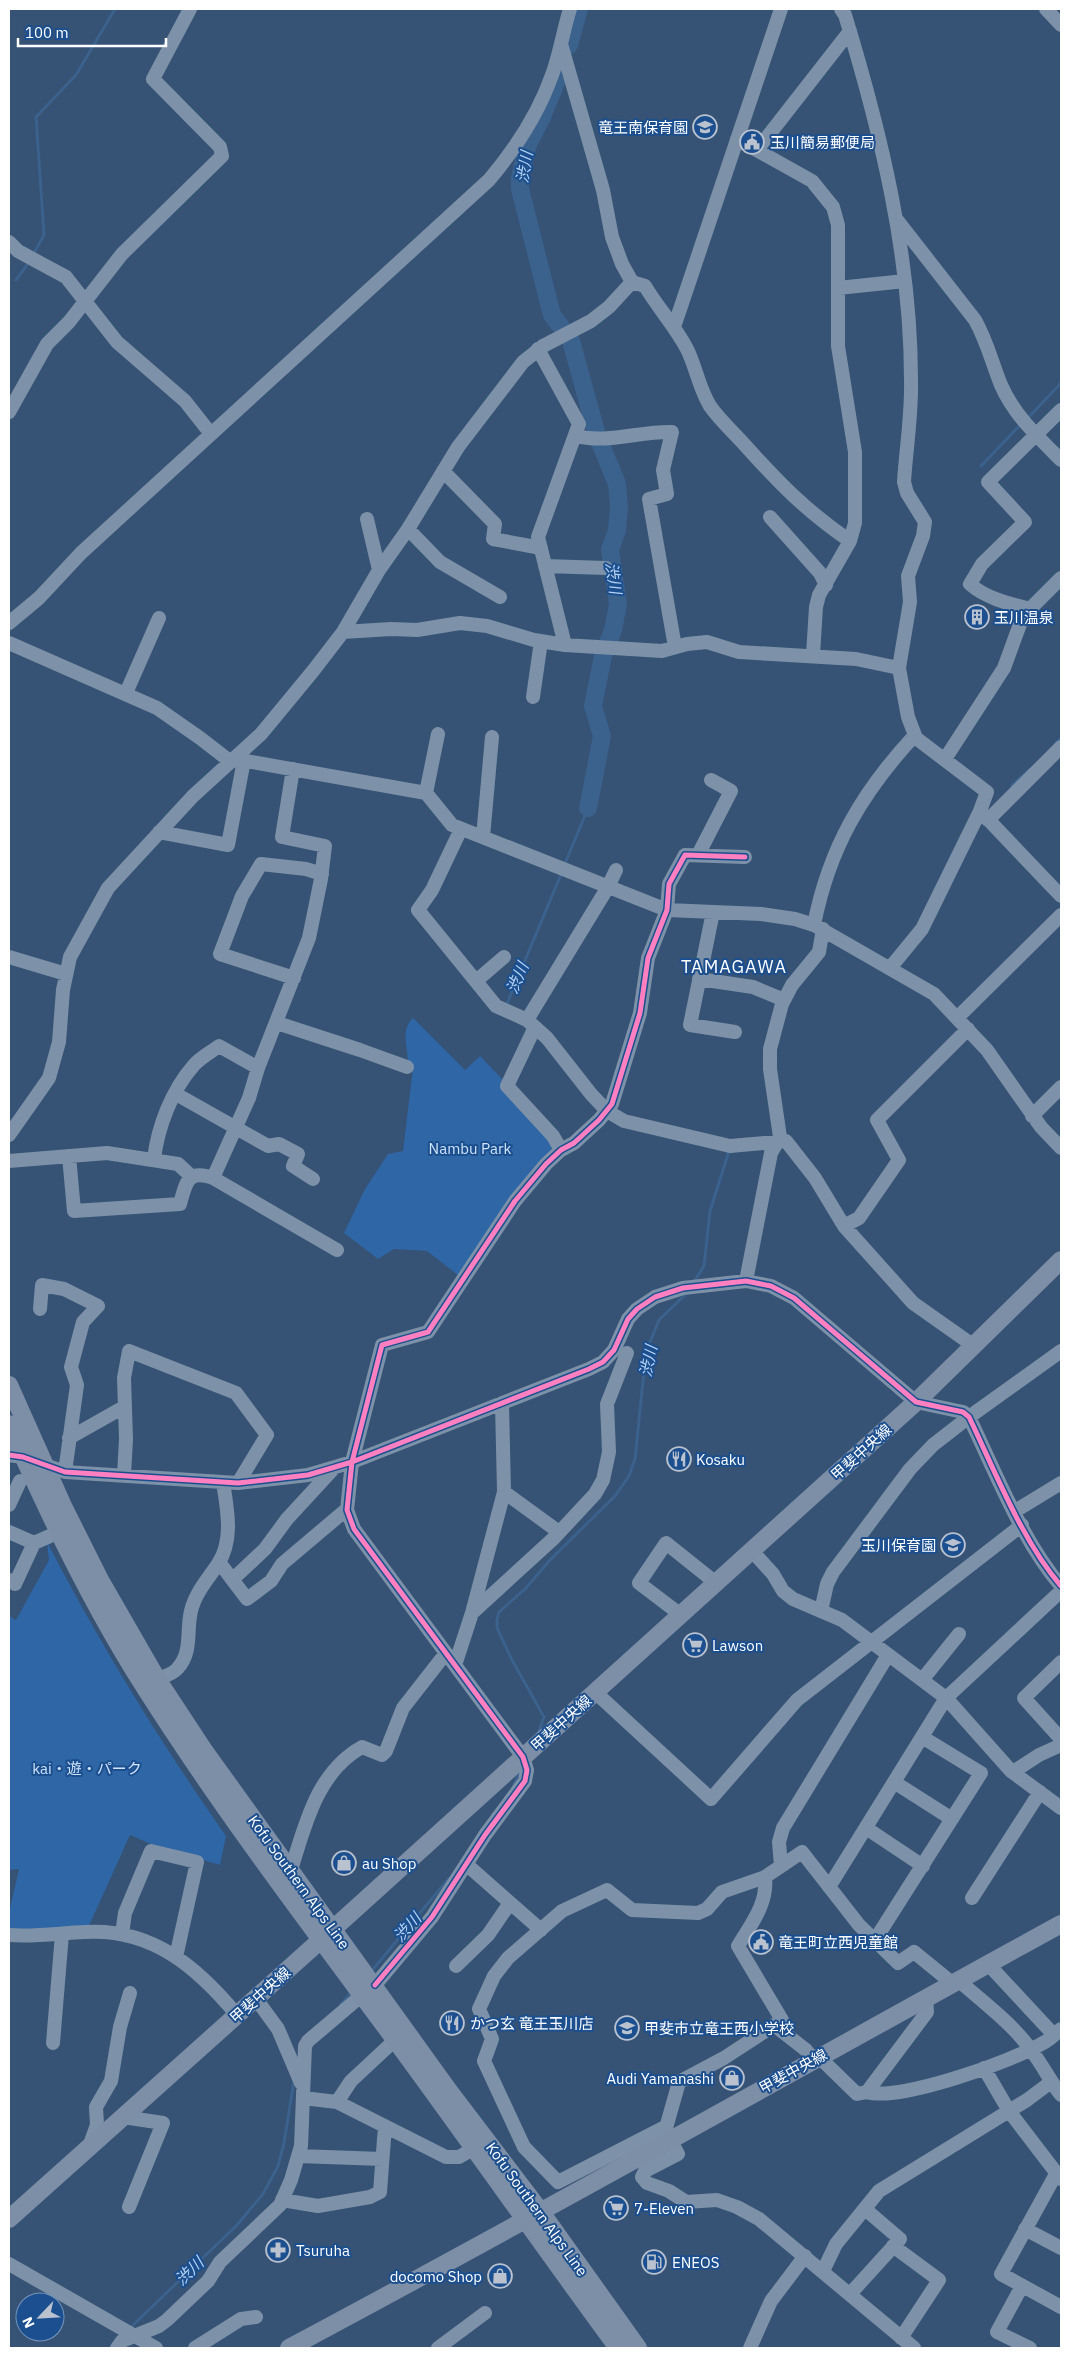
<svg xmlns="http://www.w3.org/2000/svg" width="1070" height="2357" font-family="'IBM Plex Sans','Noto Sans JP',sans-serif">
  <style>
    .green { fill: #2f66a5 }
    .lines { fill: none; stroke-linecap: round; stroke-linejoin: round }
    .stream { stroke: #3b618d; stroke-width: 3 }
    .river { stroke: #3b618d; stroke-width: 18 }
    .minor { stroke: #7d92a8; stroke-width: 14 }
    .major { stroke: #7d8ea7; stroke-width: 18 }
    .cycleway-casing { stroke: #1b4f8f; stroke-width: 8 }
    .cycleway { stroke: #ff80c0; stroke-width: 5 }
    .labels { text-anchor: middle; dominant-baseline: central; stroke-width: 4; stroke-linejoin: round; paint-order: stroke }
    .poi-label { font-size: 15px; fill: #fff; stroke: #1b4f8f; text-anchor: start }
    .park-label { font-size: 15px; fill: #cfe3fa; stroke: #1b4f8f }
    .street-label { font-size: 15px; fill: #fff; stroke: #1b4f8f }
    .water-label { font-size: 16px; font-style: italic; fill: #b5d3f5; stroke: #1b4f8f }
    .quarter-label { font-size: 18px; letter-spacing: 1px; fill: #fff; stroke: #1b4f8f }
  </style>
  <rect width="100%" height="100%" fill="#365274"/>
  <path class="green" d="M413,1018L465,1070L480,1056L504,1081L552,1145L551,1154L459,1276L427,1251L394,1249L378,1259L344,1233L365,1189L388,1154L403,1151L413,1068L408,1063C408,1047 400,1030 413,1018Z
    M47,1542C100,1644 160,1742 226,1836L220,1865L153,1845L130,1835L88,1928L9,1932V1913L19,1869L9,1870V1616L16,1620L49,1560Z"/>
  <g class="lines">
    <path class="stream" d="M35,251L44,235L36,117L76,75L115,9
      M16,280L27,265
      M1027,419L1061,383
      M981,466L1022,423
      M1056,743L1061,738
      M1012,785L1030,769
      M564,866L588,808
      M506,1006L562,872
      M694,1282L704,1266L710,1211L729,1151H727
      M538,1733L544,1717L512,1660L497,1628V1619L499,1612L525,1589L551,1559L615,1496L629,1476L635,1459L646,1352L659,1320L688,1292
      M513,1787L520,1770
      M370,1973L449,1878
      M341,2004L352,1992
      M129,2329L237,2225L263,2194L278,2166L284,2143L294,2081"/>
    <path class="river" d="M569,45L579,9
      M561,327L552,315L520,189V177L528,144L541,119L562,68
      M571,341L597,435L617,484L619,507L617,530L610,550L618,604L613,630L603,656L593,706L602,736L588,808"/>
    <path class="minor" d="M841,9L845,15C881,133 911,256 911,380C912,414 906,449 904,482L907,493L925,522L923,536L908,576L910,602L899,668L908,717L916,738L987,792L980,811L922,929L890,968
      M1046,9L1061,25
      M561,44L603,190L612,237L622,264L632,282L645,286C658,308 675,326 687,349C696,367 699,388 710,406C719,419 732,431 743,443C778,482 806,511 850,541
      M737,139L812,181L833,207L838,225V346L855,452V523L850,541L819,595L816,607L813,655
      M757,150L850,31
      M897,220L975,320C987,341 992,363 1001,385C1014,415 1038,437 1061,460
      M9,242L18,251L66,277L117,342L185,401L211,434
      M838,288L905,281
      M674,327L781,9
      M538,349L579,424L538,537L565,645
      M9,412L47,344L69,322L122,254L222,156L220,147L153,79L190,9
      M576,436C607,444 640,431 672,432L663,470L667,494L649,499L675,647
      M443,471L495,524L493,539L541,548
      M770,517L820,573L826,585
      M367,519L379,570
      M408,529L440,562L500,597
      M545,566L606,568
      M1030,609C1010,604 985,598 970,584L982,564L1025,522L988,482L1061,410
      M9,623L39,598L81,553L489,180C516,148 538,115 552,75C560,54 563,31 570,9
      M343,632L391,629L417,630L460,623L487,626L534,640L565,645L662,651L687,644L707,642L739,652L856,659L899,668
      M9,643L157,708L200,738L231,762
      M126,693L159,618
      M533,697L541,641
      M235,759L426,793L452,825L667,910L761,914L795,919L814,925L934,994L987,1050L1041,1127L1061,1148
      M945,759L1004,668L1023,616L1061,578
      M426,793L438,734
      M980,811L1061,896
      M988,820L1061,747
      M461,829L432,890L418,910L496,1006L527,1020L547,1038L591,1094L607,1111L624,1121L730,1146L786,1141L815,1178L844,1226L913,1303L974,1346
      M159,832L228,845L244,760
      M483,837L492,737
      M698,855L731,791L711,780
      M713,912L690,1025L735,1032
      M814,925C829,848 862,792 915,735
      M9,957L66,974
      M294,978L220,954L242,896L261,864L306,869L322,874
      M699,979L753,987L784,1000
      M476,981L504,957
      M957,1018L1061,915
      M527,1020L608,887L616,870
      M277,1023L360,1050L407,1067
      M535,1027L507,1086L553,1136L561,1150
      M176,1094L268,1146L279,1144L298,1154L293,1166L313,1179
      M1032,1116L1061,1087
      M9,1135L49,1078L59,1042L63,990L70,957L108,888L193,796L261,734L313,671L343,632L379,570L408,529L458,447L523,362L543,346L591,321L609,307L632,282
      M69,1156L74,1211L180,1204C186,1183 187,1169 213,1178L337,1250
      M154,1159C158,1126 172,1090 194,1065C201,1057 211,1052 219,1046L258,1068
      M9,1161L107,1153L178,1164L191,1176
      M213,1178L249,1098L258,1068L309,938L321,879L325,846L282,837L293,769
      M844,1226L859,1218L899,1160L877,1120L968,1029
      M746,1281L771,1153L780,1137L770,1069V1049L782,1004L792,985L819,952L823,929
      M40,1309L42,1285L64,1289L98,1306L83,1322L71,1367L77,1385L65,1472
      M69,1438L124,1407
      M9,1455L23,1457L65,1472L238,1483L308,1475L352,1462L589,1369L603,1362L614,1350L628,1319L637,1309L655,1297L683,1288L746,1281L771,1286L794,1298L916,1402L963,1412L969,1417C995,1471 1022,1541 1061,1586
      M124,1475L126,1439L124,1378L129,1351L236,1393L267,1435L238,1483
      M504,1492L559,1532
      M9,1505L20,1481
      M1015,1511L1061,1483
      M9,1532L34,1543L59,1532
      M752,1551L773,1574L783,1591L793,1599L842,1620L946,1698L1011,1771L1061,1808
      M219,1562L247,1599L271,1581L282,1564L347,1509
      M233,1579L265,1549L287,1519L334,1468
      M9,1580L15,1584L34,1543
      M821,1611L827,1584L833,1572L910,1469L933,1445L969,1417L1061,1351
      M472,1613L504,1492L502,1403
      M681,1615L639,1583L666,1543L716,1583
      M1061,1662L1024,1698L1061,1739
      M455,1665L472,1613L554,1538L595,1494L603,1480L609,1452L607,1404L627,1353
      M157,1679C163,1677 173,1674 177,1669C193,1652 186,1631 191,1611C195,1593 208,1579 218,1564C234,1539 227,1509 223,1482
      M922,1680L959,1634
      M595,1692L711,1799L797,1700L1022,1525
      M1013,1772L1039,1755L1061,1745
      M894,1782L952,1819
      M866,1828L923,1866
      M466,1864L541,1930
      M781,1866L779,1842L783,1828L888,1655
      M291,1870C305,1825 317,1772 362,1747L382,1755L386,1751L403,1708L446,1653
      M829,1887L946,1698L1061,1591
      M972,1898L1040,1792
      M122,1934L125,1913L151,1851L197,1862L176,1957
      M9,1935C35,1937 60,1933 85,1932C152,1928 197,1967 237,2015
      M875,1940L981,1773L922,1737
      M988,1964L1054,2035
      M456,1966L488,1935L510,1903
      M958,1980C982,2001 1013,2024 1031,2050C1042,2064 1050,2081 1061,2095
      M375,1985L432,1917L485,1835L525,1781L527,1770L523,1757L354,1529L347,1510L352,1462L382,1345L428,1332L515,1201L546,1164L561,1150L574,1143L599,1120L612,1104L640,1013L648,958L667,910L669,884L685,855L745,857
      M256,1999L278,2029L301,2083
      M774,2025L806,2050L814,2060
      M53,2043L62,1934
      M819,2057L857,2094L867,2092L927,2012L926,1998
      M984,2068L1009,2111L1061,2179
      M867,2092C899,2102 1013,2061 1043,2043C1050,2040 1056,2033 1061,2029
      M303,2098L337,2102L446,2157H459L473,2149
      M337,2102L351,2081L395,2040
      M123,2117L163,2123L129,2207
      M665,2127L558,2182L524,2147L484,2061L492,2039L479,2009L494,1976L508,1958L562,1911L607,1890L632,1910L698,1913L707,1909L722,1892L765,1877L802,1852L859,1925L898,1963L914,1952L952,1983
      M664,2135L679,2082L724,2058L782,2020L738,1946C751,1924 768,1904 765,1877
      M670,2139L678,2154L645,2171L642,2177L647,2183L669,2191L686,2202L717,2200L737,2207L759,2219L914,2348
      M89,2147L97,2125L96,2107L111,2081L120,2027L130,1993
      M298,2156L382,2159
      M1056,2174L1001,2274L1061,2307
      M282,2200L318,2206L370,2197L380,2192L385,2126
      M1025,2229L1061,2248
      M893,2246L939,2280L901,2338
      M9,2264L156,2348
      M823,2271L836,2244L879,2191L1027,2100L1051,2082
      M1022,2286L997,2332L1030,2348
      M850,2294L900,2239L865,2209
      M117,2348L122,2341L159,2326L167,2320L208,2281L220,2262L280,2205L291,2180L301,2146L305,2046L308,2041L361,1996
      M195,2348L241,2319L256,2317
      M438,2348L485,2313
      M750,2348L771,2301L805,2256"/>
    <path class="major" d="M9,1385L63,1506L100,1580L157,1679L203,1749L449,2091L541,2212L638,2348
      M9,1424C49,1516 93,1607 147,1691C224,1812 311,1926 396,2041C471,2143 543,2246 618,2348
      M9,2219L333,1929L916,1402L1061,1260
      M289,2348C548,2210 804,2065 1061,1924"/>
    <g class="cycleway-casing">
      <path id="cycleway" d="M9,1455L23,1457L65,1472L238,1483L308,1475L352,1462L589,1369L603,1362L614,1350L628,1319L637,1309L655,1297L683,1288L746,1281L771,1286L794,1298L916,1402L963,1412L969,1417C995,1471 1022,1541 1061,1586
        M375,1985L432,1917L485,1835L525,1781L527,1770L523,1757L354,1529L347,1510L352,1462L382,1345L428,1332L515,1201L546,1164L561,1150L574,1143L599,1120L612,1104L640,1013L648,958L667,910L669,884L685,855L745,857"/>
    </g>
    <use href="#cycleway" class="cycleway"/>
  </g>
  <defs>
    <g id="school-ring" transform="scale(1.25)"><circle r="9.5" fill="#1b4f8f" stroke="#b9c2ce" stroke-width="1.5"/><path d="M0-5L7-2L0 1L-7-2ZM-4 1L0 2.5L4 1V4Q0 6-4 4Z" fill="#b9c2ce"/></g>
    <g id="civic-ring" transform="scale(1.25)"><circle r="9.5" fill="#1b4f8f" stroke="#b9c2ce" stroke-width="1.5"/><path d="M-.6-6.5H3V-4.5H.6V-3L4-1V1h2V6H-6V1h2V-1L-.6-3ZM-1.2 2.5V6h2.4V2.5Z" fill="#b9c2ce"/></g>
    <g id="building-ring" transform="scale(1.25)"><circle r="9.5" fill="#1b4f8f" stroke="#b9c2ce" stroke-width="1.5"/><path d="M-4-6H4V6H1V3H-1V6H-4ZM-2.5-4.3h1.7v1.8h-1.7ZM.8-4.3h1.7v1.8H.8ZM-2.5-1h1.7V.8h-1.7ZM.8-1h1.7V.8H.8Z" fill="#b9c2ce"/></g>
    <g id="restaurant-ring" transform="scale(1.25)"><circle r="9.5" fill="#1b4f8f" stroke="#b9c2ce" stroke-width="1.5"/><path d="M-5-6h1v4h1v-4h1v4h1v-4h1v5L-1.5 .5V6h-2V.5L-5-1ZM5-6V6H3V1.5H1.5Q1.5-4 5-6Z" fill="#b9c2ce"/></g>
    <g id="supermarket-ring" transform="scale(1.25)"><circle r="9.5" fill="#1b4f8f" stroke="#b9c2ce" stroke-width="1.5"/><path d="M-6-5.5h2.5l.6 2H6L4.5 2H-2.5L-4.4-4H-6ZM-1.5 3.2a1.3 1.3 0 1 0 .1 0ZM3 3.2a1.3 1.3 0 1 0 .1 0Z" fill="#b9c2ce"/></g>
    <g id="shop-ring" transform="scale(1.25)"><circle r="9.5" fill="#1b4f8f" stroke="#b9c2ce" stroke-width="1.5"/><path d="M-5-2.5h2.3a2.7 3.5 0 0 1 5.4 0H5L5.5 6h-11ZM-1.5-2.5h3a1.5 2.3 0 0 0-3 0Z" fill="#b9c2ce"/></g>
    <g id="pharmacy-ring" transform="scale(1.25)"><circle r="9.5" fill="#1b4f8f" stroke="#b9c2ce" stroke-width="1.5"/><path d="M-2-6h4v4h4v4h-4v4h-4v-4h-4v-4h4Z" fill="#b9c2ce"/></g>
    <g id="fuel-ring" transform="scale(1.25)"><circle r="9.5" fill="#1b4f8f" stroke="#b9c2ce" stroke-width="1.5"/><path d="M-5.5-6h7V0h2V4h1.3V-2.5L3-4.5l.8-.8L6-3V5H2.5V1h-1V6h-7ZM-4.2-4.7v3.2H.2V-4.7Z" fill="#b9c2ce"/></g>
  </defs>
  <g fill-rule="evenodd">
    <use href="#school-ring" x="705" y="127"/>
    <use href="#civic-ring" x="752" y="142"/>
    <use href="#building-ring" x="977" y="617"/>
    <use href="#restaurant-ring" x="679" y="1459"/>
    <use href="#school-ring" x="953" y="1545"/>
    <use href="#supermarket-ring" x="695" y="1645"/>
    <use href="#shop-ring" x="344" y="1863"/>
    <use href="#civic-ring" x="761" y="1942"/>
    <use href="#restaurant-ring" x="452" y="2023"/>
    <use href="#school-ring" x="627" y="2028"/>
    <use href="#shop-ring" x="732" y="2078"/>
    <use href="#supermarket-ring" x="616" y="2208"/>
    <use href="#pharmacy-ring" x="278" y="2250"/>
    <use href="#fuel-ring" x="654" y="2262"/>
    <use href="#shop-ring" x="500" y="2276"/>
  </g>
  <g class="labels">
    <g class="poi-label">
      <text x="688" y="127" text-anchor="end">竜王南保育園</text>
      <text x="770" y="142">玉川簡易郵便局</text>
      <text x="994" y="617">玉川温泉</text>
      <text x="696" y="1459">Kosaku</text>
      <text x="936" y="1545" text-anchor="end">玉川保育園</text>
      <text x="712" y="1645">Lawson</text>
      <text x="362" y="1863">au Shop</text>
      <text x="778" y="1942">竜王町立西児童館</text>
      <text x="470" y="2023">かつ玄 竜王玉川店</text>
      <text x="644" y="2028">甲斐市立竜王西小学校</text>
      <text x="714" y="2078" text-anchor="end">Audi Yamanashi</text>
      <text x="634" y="2208">7-Eleven</text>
      <text x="296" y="2250">Tsuruha</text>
      <text x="672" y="2262">ENEOS</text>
      <text x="482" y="2276" text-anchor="end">docomo Shop</text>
    </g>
    <g class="park-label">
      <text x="470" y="1148">Nambu Park</text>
      <text x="87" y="1768">kai・遊・パーク</text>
    </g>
    <g class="street-label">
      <text transform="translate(861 1452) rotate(-42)">甲斐中央線</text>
      <text transform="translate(561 1723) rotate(-42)">甲斐中央線</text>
      <text transform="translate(299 1882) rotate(54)">Kofu Southern Alps Line</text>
      <text transform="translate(260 1995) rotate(-42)">甲斐中央線</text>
      <text transform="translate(793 2071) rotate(-29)">甲斐中央線</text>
      <text transform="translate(537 2209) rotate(54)">Kofu Southern Alps Line</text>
    </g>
    <g class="water-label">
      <text transform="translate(524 167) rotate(-81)">渋川</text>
      <text transform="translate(614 578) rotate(82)">渋川</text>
      <text transform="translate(517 978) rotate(-67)">渋川</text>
      <text transform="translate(648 1361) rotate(-79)">渋川</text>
      <text transform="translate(407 1927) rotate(-48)">渋川</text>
      <text transform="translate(189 2271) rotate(-44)">渋川</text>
    </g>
    <g class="quarter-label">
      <text x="734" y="966">TAMAGAWA</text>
    </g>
  </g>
  <rect width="1070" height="2357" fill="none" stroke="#ffffff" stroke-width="20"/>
  <g transform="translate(40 2317) rotate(245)"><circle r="24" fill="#1b4f8f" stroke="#7695bc"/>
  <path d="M0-4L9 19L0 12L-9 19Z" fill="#b9c2ce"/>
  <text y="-8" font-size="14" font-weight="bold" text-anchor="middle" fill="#ffffff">N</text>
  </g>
  <path d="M18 38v8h148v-8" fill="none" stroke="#ffffff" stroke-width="2.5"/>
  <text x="25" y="38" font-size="15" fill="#ffffff" stroke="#1b4f8f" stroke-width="4" paint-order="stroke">100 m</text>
</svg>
